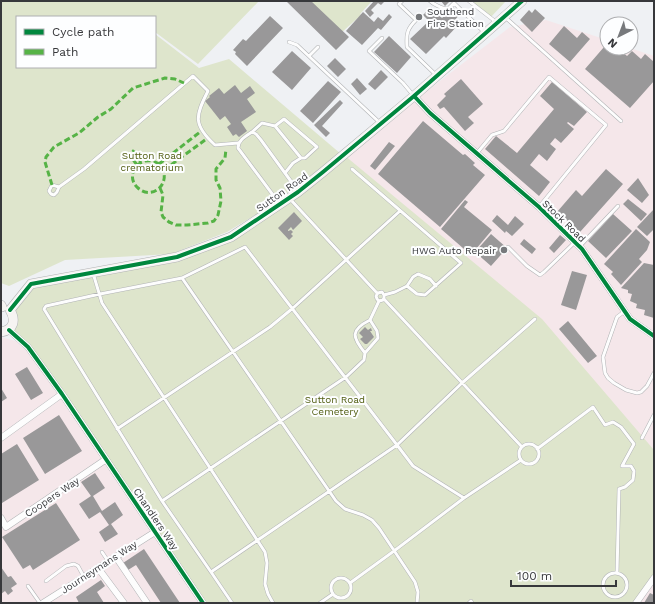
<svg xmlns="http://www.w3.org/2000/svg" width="655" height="604" font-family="'Work Sans',sans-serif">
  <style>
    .industrial { fill: #f5e7ea }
    .green { fill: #dee5cc }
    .building { fill: #999899 }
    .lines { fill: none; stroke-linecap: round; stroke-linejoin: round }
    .lane-casing { stroke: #b1b3b5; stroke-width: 4 }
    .street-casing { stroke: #b1b3b5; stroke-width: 7 }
    .secondary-casing { stroke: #b1b3b5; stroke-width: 10 }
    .lane { stroke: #fdfdfd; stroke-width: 3 }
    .street { stroke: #fdfdfd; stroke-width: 6 }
    .secondary { stroke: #f6f4f2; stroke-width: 9 }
    .quiet { stroke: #56b346; stroke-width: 3; stroke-dasharray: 6 3; stroke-linecap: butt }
    .cycleway-casing { stroke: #fdfeff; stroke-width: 6 }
    .cycleway { stroke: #00873e; stroke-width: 4 }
    .poi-dot { fill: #77797c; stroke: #fdfeff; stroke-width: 1.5 }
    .labels { text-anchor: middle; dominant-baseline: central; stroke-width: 4; stroke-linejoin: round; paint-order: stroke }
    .poi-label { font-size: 10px; fill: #37383b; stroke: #fdfeff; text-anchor: start }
    .park-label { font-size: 10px; fill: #535f14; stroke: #fdfeff }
    .street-label { font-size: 10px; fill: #37383b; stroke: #fdfeff }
  </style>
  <rect width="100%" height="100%" fill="#eff1f4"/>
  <path class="industrial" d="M546,20L607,40V48H630L654,56V450L642,438L344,155L510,27Z
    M1,337L23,343L201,603H1Z
    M654,584V603H637Z"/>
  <path class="green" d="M1,1H259L198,64L155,32V17H17V67H155V34L199,68L229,59L341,154L265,209L227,232L171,254L65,260L9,286L1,283Z
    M308,1H372L360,14L361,15L341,33Z
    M469,1H506L490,18Z
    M344,155L542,319L654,450V578L636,603H203L28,347L9,330L10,310L31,284L177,257L231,237Z"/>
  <path class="building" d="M286,1H311L349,37L336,50Z
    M374,1H385L381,5L378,3L371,10L374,13L370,17L365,11Z
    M441,1H450L445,6Z
    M431,7L442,18L453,7L460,14L455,20L459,24L446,38L444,36L426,54L410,39L429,21L423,15Z
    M535,9L545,18L532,32L520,20L529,10L532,13Z
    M363,12L374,22L378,17L383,21L389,14L392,17L381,30L378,28L362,45L346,31Z
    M270,16L283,28L247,66L235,54L236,52L233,50L243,39L246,41Z
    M564,26L577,38L582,32L590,39L570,62L549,44Z
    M389,36L411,57L397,73L374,52Z
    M604,47L612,54L618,48L627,56L632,51L641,59L645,54L654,62V81L630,108L585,69Z
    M292,51L311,68L292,90L272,72Z
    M335,58L346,69L338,77L327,66Z
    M381,70L388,77L375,90L368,84Z
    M357,78L367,89L360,95L351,84Z
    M461,79L483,104L468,117L474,123L465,131L444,107L440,109L437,105L446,96L444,94Z
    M328,81L341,92L313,123L300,111Z
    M552,82L587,112L574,126L568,122L567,123L574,129L561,143L555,138L550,144L556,149L547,161L539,154L530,165L550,182L539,196L485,149L496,136L517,153L554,109L540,96Z
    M235,85L241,93L250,86L255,93L247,99L256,112L241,122L247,131L239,137L236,134L233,136L227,127L231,124L225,116L220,120L205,101L210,97L209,96L219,88L224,94Z
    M340,100L343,103L322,126L330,133L326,137L314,125Z
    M423,121L463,155L465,154L475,163L473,165L485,175L440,227L378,174Z
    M389,142L395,146L375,170L370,166Z
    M606,169L623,184L580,232L557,212L576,190L582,196Z
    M638,178L649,195L642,203L627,190Z
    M628,199L647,214L641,221L623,204Z
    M465,200L468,202L464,207L492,230L471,255L441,229Z
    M654,209V229L647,236L637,227Z
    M294,212L302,221L293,230L291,227L288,230V231L291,230L293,232L291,234L293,236L289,240L278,228Z
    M613,214L632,231L606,258L588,241Z
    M497,215L508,225L515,216L524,224L512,236L506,231L505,233L492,221Z
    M636,229L650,242L647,250L639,259L642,262L621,285L611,274L613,272L604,264Z
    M491,234L507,248L491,266L475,252Z
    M560,235L566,240L554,253L549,248Z
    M524,239L536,249L532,254L520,244Z
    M644,263L654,265V318L644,315L645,310L636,308L637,304L630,301L632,294L628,293V290L621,288Z
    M572,271L587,275L576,310L561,305Z
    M568,321L597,356L588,363L559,329Z
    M365,327L368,330L371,328L372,331H370L374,337L367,344H365L360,339L363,337L359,333Z
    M27,367L43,393L31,400L15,374Z
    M1,388L7,398L1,402Z
    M59,415L82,451L45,474L23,438Z
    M17,444L39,480L2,503L1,454Z
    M95,473L105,488L93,496L102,511L115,502L123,515L111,524L118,534L105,542L99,532L109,525L100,512L89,519L79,504L91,496L81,482Z
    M56,503L80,540L33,570L30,565L23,569L2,537Z
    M144,549L180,603H161L136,565L128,570L123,563Z
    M1,567L8,577L11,576L17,584L11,588L13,591L8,595L5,591L1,594Z
    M101,580L105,586L97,592L104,603H79L76,597Z
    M650,593L654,595V603H644Z"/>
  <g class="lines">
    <g class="lane-casing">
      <path id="lane" d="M402,1L399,4L416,20C407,29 406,34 407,47L436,75
        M430,1C433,4 443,9 448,9L454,3L484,32
        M469,1L496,22
        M506,18L621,121
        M382,38L369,51L403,83L413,95
        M289,42L297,45L379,122
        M309,56L318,47
        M275,126L284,119L317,147L305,158H301
        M252,132L262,123L275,126L301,158L293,163L285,173
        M477,153L492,135L504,131L549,77L606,125L539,207
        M352,169L461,263L425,295L417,294L407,286L395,292L384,295L382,292L378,293L376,296L377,299L379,301L383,300L384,298V295
        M59,187L52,185L49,191L51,194L54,195L57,192L59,187L84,169L193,76L208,91C195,116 193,125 215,145L238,143
        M290,199L377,293
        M279,203L238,148C238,140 246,136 252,132L256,134L261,140L298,191
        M245,247L397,445L211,572L162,501L44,309L46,306L100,294L182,278Z
        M508,247L527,266L540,275L544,272L574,243
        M579,247L618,206
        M93,273L102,303L265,552L267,563L265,584L268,594L273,603
        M182,278L336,501L345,509L363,515L372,520L379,528L415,582L418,592L417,603
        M407,286L413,277L418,274L430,279L436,286
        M384,299L522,447
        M625,311L617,317L603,357L605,373L608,378L614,383L626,390L637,393L641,392L647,386L654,373
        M365,353C352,337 350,330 370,320
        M117,429L270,327L293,308L400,211
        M642,438L654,415
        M519 454a10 10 0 1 1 20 0a10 10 0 1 1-20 0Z
        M537,449L593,407L605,425L613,422L621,427L634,444L622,466H631L634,471L633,480L625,487L619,489L617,573
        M521,460L464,498L413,466L397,445L462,383L535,319
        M162,501L346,377L364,360L365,353L378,338L377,331L370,320L379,301
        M102,552L108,561
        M211,572L232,603
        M603 585a12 12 0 1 1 24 0a12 12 0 1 1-24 0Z
        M331 588a10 10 0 1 1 20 0a10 10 0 1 1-20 0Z
        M46,581L66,566L74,564L78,566L84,577
        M350,583L394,551L464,498
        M28,586L40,603
        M320,603L333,594
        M469,603L471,601L472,603"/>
    </g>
    <g class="street-casing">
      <path id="street" d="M414,96L430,113L539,207L582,249L630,319L654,336
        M9,330L28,347L62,394L203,603
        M1,438L62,394
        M1,518L6,527L105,460
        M116,557L147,603
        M98,568L124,603
        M43,603L155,532
        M636,603L654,578"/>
    </g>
    <g class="secondary-casing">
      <path id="secondary" d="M1,305L2,307
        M10,310L31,284L177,257L231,237L298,192L323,172L414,96L522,1
        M1,332C14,330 16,320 10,310"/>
    </g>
    <use href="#lane" class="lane"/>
    <use href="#street" class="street"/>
    <use href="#secondary" class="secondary"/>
    <path class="quiet" d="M159,164C141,152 123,175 138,188C154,202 174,180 159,164L200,132
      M137,165L129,154L133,151L141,162
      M164,170L205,140
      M52,185L45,162L46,157L54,147L79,133L98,117L111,109L133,88L165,78L175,79L184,83
      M160,188L163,195L161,212L163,217L169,222L176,225H187L208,223L214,221L218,215L221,201L220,188L216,180V169L225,158L226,149"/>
    <g class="cycleway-casing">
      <path id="cycleway" d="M414,96L430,113L539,207L582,249L630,319L654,336
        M10,310L31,284L177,257L231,237L298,192L323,172L414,96L522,1
        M9,330L28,347L62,394L203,603"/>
    </g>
    <use href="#cycleway" class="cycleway"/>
  </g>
  <g class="poi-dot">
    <circle cx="419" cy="17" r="4"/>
    <circle cx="504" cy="250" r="4"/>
  </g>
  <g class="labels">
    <g class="poi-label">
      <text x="427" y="11">Southend<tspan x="427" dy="12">Fire Station</tspan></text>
      <text x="496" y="250" text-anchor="end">HWG Auto Repair</text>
    </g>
    <g class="park-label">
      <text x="152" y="155">Sutton Road<tspan x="152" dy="12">crematorium</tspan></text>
      <text x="335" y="399">Sutton Road<tspan x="335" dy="12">Cemetery</tspan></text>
    </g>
    <g class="street-label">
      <text transform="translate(282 192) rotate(-35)">Sutton Road</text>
      <text transform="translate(564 221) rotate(44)">Stock Road</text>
      <text transform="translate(52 497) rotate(-34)">Coopers Way</text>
      <text transform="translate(156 519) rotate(56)">Chandlers Way</text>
      <text transform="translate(99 567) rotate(-33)">Journeymans Way</text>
    </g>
  </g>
  <rect width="655" height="604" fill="none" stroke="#37383b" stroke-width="4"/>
  <rect x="16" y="16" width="140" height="52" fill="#fdfeff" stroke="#aeafb1"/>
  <rect x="24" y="29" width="20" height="6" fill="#00873e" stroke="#aeafb1"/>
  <text x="52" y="36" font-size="12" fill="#37383b">Cycle path</text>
  <rect x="24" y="49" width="20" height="6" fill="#56b346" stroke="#aeafb1"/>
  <text x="52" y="56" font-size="12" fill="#37383b">Path</text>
  <g transform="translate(619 36) rotate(222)"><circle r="19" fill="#fdfeff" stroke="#aeafb1"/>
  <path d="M0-3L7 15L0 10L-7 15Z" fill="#77797c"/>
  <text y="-6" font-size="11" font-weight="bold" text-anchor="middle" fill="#37383b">N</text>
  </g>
  <path d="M511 580v6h105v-6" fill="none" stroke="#37383b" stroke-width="2"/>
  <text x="517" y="580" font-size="12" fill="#37383b" stroke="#fdfeff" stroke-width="3" paint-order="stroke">100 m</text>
</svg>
